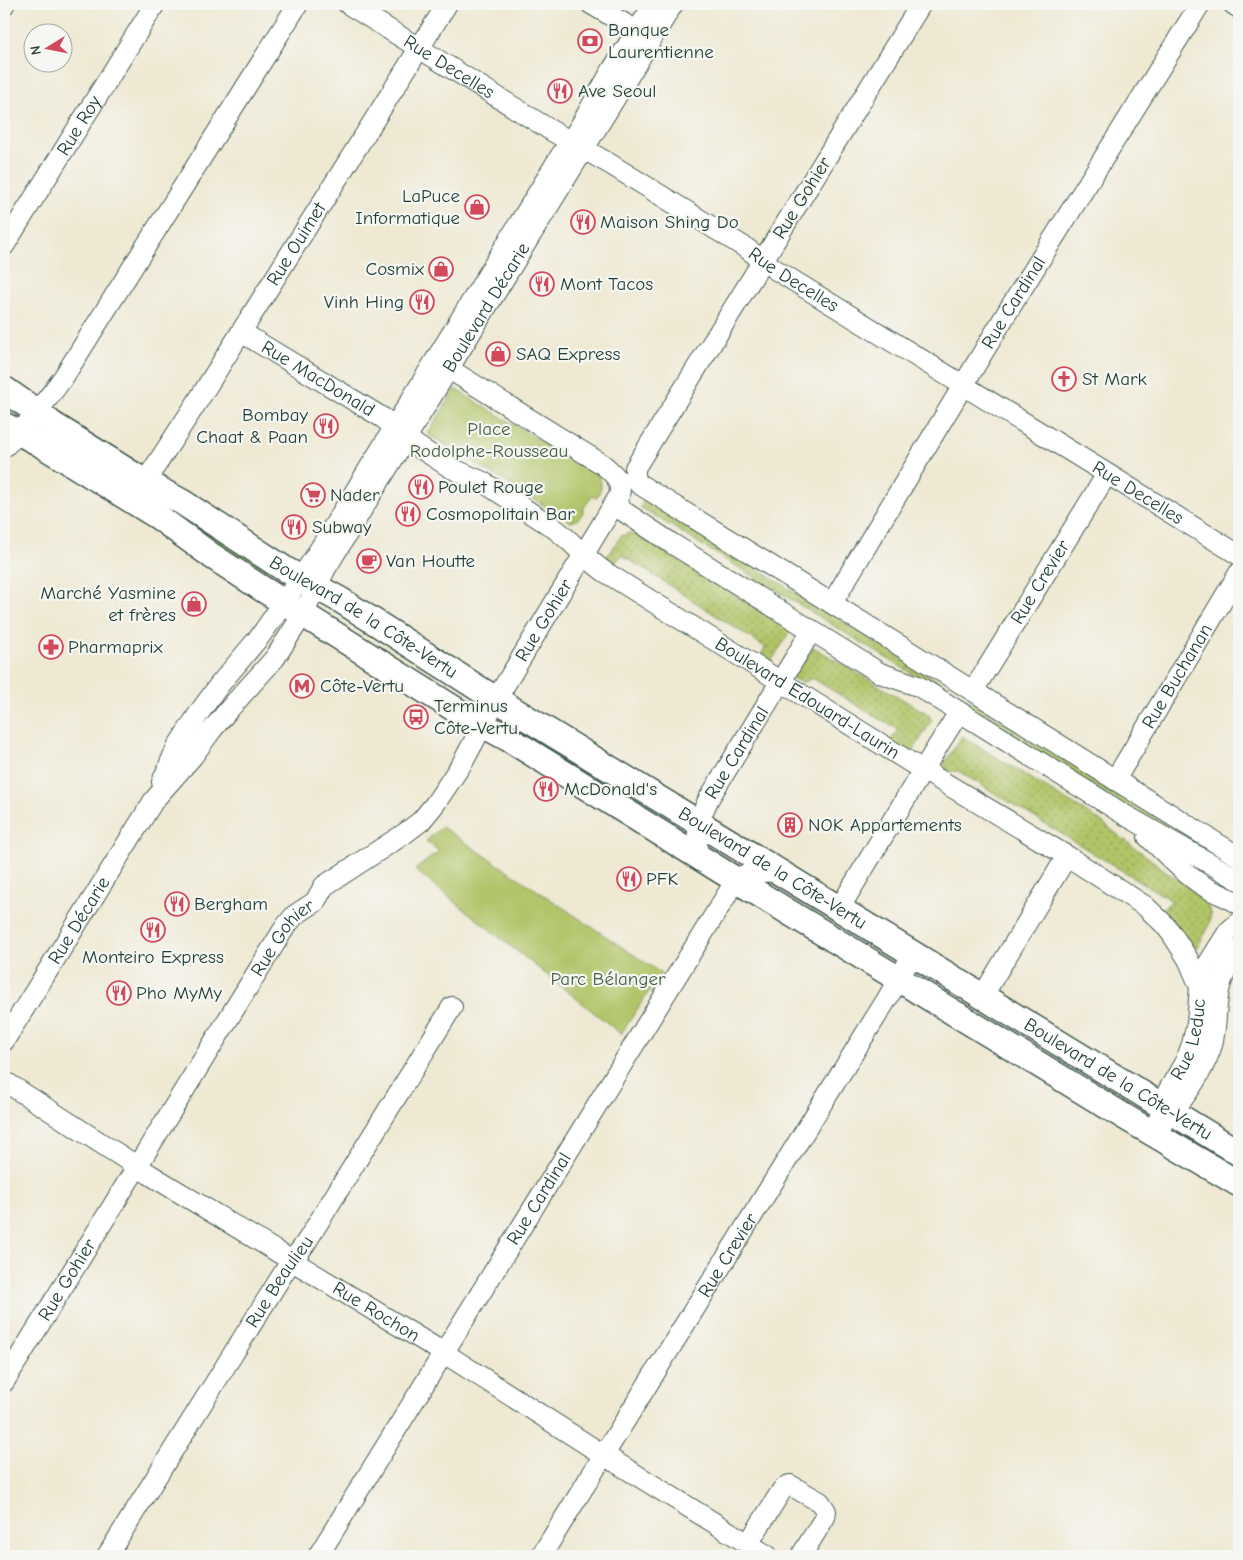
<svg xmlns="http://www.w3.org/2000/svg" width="1243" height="1560" font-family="'Comic Neue',sans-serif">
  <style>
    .grass { fill: url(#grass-dots); stroke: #68804e }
    .park { fill: #b1c468; stroke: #68804e }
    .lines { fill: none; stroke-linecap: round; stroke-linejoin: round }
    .minor-casing { stroke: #3e574c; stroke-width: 22 }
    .major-casing { stroke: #3e574c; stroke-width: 28 }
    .minor { stroke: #fff; stroke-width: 20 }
    .major { stroke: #fff; stroke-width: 25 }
    .labels { text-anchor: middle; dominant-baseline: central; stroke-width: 4.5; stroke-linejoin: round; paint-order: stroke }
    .poi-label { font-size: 19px; fill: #1f3d34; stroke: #f6f6f2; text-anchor: start }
    .street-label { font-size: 19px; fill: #1f3d34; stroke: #f6f6f2 }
    .park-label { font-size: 19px; fill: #445f41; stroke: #f6f6f2 }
  </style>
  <defs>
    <pattern id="grass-dots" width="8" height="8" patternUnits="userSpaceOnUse" patternTransform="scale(1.25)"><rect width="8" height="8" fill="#b1c468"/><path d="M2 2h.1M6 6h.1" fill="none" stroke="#8fa056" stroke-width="1.8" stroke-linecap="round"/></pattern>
  </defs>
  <rect width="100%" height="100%" fill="#f6f6f2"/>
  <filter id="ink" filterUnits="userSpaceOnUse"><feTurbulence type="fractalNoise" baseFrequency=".02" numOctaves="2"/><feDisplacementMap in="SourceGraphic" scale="10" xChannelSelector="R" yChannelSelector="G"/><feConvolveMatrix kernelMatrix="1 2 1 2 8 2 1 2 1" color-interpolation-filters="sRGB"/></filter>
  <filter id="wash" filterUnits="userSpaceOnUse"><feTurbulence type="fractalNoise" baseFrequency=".0096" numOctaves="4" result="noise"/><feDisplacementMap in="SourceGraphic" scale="20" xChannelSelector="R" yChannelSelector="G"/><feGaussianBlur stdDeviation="1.12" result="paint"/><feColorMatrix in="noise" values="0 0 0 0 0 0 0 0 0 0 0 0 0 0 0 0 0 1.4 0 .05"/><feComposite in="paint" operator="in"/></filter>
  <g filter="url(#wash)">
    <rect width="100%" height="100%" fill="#efe9d3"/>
    <path class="grass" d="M154,498L267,567L264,574L207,538Z
      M645,499L1239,868V877L1009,733L640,507Z
      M629,533L637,535L791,630L771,662L767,663L760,658L765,647L622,555L613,566L607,559V556L621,536Z
      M813,647L928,714L932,720L910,756L889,743L898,730L812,678C804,684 801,683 792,678Z
      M962,736L1097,819L1202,898C1221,918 1203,937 1191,956L1161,910L1172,901L958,771L948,772L940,770Z"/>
    <path class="park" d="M455,389L599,476C603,485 601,489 596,498L592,496L582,511L584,512L577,520L571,522L429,435V432Z
      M442,827L661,973L621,1034L415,870L439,851L426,841Z"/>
  </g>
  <g filter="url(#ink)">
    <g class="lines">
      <g class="minor-casing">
        <g id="minor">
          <path id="s1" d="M348,4L552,131L610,164L746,248L776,270L1239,555"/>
          <path d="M591,4L637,31"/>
          <path d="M921,4L635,468V478L639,484L973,691L1239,857"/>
          <path d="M1233,4L1239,8"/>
          <path d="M4,5V4"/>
          <path id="s2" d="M4,246L155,4"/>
          <path id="s3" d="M241,332L383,418L417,446L451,468L483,482L551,526C570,539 585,558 605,572L913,764L1067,856L1145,906L1163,923L1172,934L1188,959L1200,987"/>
          <path d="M4,447C27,427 45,402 63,378L298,4"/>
          <path id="s4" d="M145,482L194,407L447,4"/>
          <path d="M614,505L671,543L880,673L918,686L1125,815L1239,880"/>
          <path id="s5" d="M832,603L1008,311L1200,4"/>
          <path id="s6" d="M973,691L1107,474"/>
          <path id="s7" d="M1115,780L1239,573"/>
          <path d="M162,782L177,747L201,710L220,684L261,635L313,560L561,155L579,128L612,70L654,4"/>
          <path d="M1148,837C1168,855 1187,878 1211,890C1221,895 1230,898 1239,904"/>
          <path id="s8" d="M697,855C696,835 699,818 708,800L812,630"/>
          <path d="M839,909L923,770L959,712"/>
          <path d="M982,997L1067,856"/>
          <path id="s9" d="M4,1041L154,800L192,757L211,731L230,708L275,658L303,614L326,568L673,4"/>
          <path id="s10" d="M4,1081L149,1174L444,1353L591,1447L768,1556"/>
          <path d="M1163,1123C1182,1101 1201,1077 1211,1048C1217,1030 1215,1010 1219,991C1222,975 1230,962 1239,949"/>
          <path id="s11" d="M1154,1134L1168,1091L1186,1060L1192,1044L1197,1023L1200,987L1206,967L1228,932L1239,922"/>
          <path id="s12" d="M4,1382L285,927L295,915L315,902L324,886L404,834L421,821L435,804L463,762L497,698L619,496C623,481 613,473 602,464L449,369"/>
          <path d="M748,1544L782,1490L787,1486L790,1485L820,1502L826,1511L825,1517L801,1556"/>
          <path id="s13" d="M107,1556L286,1269L305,1244L452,1007"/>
          <path id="s14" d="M318,1556L736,880C746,870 766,872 779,872"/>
          <path id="s15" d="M541,1556L887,999L913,954"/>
        </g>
      </g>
      <g class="major-casing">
        <g id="major">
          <path id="s16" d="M4,389L37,412L52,424L145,482L182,502L286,570L342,601L481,690L1239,1153"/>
          <path d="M4,425L39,443L157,516L212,556L261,588L461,713L509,739L736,880L1125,1117L1239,1184"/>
        </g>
      </g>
      <use href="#minor" class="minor"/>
      <use href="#major" class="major"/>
    </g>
  </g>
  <defs>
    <g id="bank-ring" transform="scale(1.25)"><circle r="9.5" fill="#f6f6f2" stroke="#d1495b" stroke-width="1.5"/><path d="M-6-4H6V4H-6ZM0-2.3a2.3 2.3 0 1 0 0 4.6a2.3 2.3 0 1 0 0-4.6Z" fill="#d1495b"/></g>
    <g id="restaurant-ring" transform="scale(1.25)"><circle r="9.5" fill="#f6f6f2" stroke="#d1495b" stroke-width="1.5"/><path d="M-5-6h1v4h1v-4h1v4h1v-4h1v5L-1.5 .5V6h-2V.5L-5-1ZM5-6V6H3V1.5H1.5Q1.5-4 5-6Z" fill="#d1495b"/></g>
    <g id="shop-ring" transform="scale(1.25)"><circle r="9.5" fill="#f6f6f2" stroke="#d1495b" stroke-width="1.5"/><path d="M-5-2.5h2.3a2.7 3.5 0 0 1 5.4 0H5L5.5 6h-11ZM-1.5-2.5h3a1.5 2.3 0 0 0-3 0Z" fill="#d1495b"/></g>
    <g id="church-ring" transform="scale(1.25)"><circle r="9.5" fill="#f6f6f2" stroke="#d1495b" stroke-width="1.5"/><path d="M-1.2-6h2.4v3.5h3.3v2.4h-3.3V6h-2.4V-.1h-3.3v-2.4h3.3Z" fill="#d1495b"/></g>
    <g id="supermarket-ring" transform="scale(1.25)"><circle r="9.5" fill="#f6f6f2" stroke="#d1495b" stroke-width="1.5"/><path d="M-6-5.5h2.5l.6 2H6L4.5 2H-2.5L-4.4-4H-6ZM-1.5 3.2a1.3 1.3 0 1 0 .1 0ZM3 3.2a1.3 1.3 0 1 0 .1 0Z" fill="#d1495b"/></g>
    <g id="cafe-ring" transform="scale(1.25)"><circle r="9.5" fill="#f6f6f2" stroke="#d1495b" stroke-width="1.5"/><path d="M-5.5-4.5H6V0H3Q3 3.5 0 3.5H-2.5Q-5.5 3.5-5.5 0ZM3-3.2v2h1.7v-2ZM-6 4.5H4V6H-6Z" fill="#d1495b"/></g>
    <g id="pharmacy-ring" transform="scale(1.25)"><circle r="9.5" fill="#f6f6f2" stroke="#d1495b" stroke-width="1.5"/><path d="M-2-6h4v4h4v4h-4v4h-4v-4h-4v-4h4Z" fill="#d1495b"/></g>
    <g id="metro-ring" transform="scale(1.25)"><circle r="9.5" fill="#f6f6f2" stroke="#d1495b" stroke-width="1.5"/><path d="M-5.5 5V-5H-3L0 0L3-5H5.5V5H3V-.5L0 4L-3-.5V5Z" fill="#d1495b"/></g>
    <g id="bus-ring" transform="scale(1.25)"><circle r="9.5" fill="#f6f6f2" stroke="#d1495b" stroke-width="1.5"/><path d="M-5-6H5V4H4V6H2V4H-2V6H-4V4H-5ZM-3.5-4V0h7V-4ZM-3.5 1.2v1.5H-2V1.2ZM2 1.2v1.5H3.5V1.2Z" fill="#d1495b"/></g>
    <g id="building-ring" transform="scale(1.25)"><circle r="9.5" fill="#f6f6f2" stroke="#d1495b" stroke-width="1.5"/><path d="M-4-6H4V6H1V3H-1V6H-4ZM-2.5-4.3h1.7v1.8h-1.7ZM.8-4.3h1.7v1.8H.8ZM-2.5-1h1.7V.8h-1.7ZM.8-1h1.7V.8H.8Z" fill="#d1495b"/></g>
  </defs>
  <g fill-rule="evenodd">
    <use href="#bank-ring" x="590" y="41"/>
    <use href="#restaurant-ring" x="560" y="91"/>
    <use href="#shop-ring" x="477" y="207"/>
    <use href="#restaurant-ring" x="583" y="222"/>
    <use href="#shop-ring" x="441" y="269"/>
    <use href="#restaurant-ring" x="542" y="284"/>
    <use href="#restaurant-ring" x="422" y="302"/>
    <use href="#shop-ring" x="498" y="354"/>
    <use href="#church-ring" x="1064" y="379"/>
    <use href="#restaurant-ring" x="326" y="426"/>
    <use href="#restaurant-ring" x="421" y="487"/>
    <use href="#supermarket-ring" x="313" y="495"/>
    <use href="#restaurant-ring" x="408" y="514"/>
    <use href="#restaurant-ring" x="294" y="527"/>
    <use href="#cafe-ring" x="369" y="561"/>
    <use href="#shop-ring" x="194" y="604"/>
    <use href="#pharmacy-ring" x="51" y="647"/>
    <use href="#metro-ring" x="302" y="686"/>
    <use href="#bus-ring" x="416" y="717"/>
    <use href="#restaurant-ring" x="546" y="789"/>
    <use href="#building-ring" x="790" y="825"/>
    <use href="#restaurant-ring" x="629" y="879"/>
    <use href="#restaurant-ring" x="177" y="904"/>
    <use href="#restaurant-ring" x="153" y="930"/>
    <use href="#restaurant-ring" x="119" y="993"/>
  </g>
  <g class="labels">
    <g class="poi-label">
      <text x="608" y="30">Banque<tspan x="608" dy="22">Laurentienne</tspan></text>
      <text x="578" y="91">Ave Seoul</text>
      <text x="460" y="196" text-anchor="end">LaPuce<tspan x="460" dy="22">Informatique</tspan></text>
      <text x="600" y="222">Maison Shing Do</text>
      <text x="424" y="269" text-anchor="end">Cosmix</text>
      <text x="560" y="284">Mont Tacos</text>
      <text x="404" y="302" text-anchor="end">Vinh Hing</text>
      <text x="516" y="354">SAQ Express</text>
      <text x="1082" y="379">St Mark</text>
      <text x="308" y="415" text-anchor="end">Bombay<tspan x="308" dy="22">Chaat &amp; Paan</tspan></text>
      <text x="438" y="487">Poulet Rouge</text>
      <text x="330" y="495">Nader</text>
      <text x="426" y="514">Cosmopolitain Bar</text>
      <text x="312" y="527">Subway</text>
      <text x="386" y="561">Van Houtte</text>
      <text x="176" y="593" text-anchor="end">Marché Yasmine<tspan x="176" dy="22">et frères</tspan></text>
      <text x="68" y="647">Pharmaprix</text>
      <text x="320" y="686">Côte-Vertu</text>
      <text x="434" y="706">Terminus<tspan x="434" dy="22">Côte-Vertu</tspan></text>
      <text x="564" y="789">McDonald's</text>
      <text x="808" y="825">NOK Appartements</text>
      <text x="646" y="879">PFK</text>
      <text x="194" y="904">Bergham</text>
      <text x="153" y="957" text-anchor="middle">Monteiro Express</text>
      <text x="136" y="993">Pho MyMy</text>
    </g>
    <g class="street-label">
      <text stroke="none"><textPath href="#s1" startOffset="119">Rue Decelles</textPath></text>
      <text stroke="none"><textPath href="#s2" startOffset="142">Rue Roy</textPath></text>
      <text transform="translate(802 198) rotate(-58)">Rue Gohier</text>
      <text stroke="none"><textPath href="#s4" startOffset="282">Rue Ouimet</textPath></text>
      <text stroke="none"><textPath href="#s1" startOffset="524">Rue Decelles</textPath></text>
      <text stroke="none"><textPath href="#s5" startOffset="351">Rue Cardinal</textPath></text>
      <text stroke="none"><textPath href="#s9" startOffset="880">Boulevard Décarie</textPath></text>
      <text stroke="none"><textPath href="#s3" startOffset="90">Rue MacDonald</textPath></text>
      <text stroke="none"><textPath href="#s1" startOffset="929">Rue Decelles</textPath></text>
      <text stroke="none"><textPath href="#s6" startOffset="128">Rue Crevier</textPath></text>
      <text stroke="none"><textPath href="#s16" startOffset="426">Boulevard de la Côte-Vertu</textPath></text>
      <text stroke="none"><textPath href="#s12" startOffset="945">Rue Gohier</textPath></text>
      <text stroke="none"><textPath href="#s7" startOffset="121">Rue Buchanan</textPath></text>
      <text stroke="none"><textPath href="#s3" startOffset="676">Boulevard Edouard-Laurin</textPath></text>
      <text stroke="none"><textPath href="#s8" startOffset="112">Rue Cardinal</textPath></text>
      <text stroke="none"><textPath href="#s16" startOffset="906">Boulevard de la Côte-Vertu</textPath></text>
      <text stroke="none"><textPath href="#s9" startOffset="142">Rue Décarie</textPath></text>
      <text stroke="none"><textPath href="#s12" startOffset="525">Rue Gohier</textPath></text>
      <text stroke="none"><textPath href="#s11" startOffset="102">Rue Leduc</textPath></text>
      <text stroke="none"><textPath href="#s16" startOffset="1311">Boulevard de la Côte-Vertu</textPath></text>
      <text stroke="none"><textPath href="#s14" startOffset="420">Rue Cardinal</textPath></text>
      <text stroke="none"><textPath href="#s15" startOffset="354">Rue Crevier</textPath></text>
      <text stroke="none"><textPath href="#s12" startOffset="120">Rue Gohier</textPath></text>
      <text stroke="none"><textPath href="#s13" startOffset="324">Rue Beaulieu</textPath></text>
      <text stroke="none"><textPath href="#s10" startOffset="438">Rue Rochon</textPath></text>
    </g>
    <g class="park-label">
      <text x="489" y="429">Place<tspan x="489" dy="22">Rodolphe-Rousseau</tspan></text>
      <text x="608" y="979">Parc Bélanger</text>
    </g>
  </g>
  <rect width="1243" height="1560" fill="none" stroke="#f6f6f2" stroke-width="20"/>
  <g transform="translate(48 48) rotate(260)"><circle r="24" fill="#f6f6f2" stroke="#a0aca6"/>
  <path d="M0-4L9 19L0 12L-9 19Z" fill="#d1495b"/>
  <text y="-8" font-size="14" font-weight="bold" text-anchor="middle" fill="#1f3d34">N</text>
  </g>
</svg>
